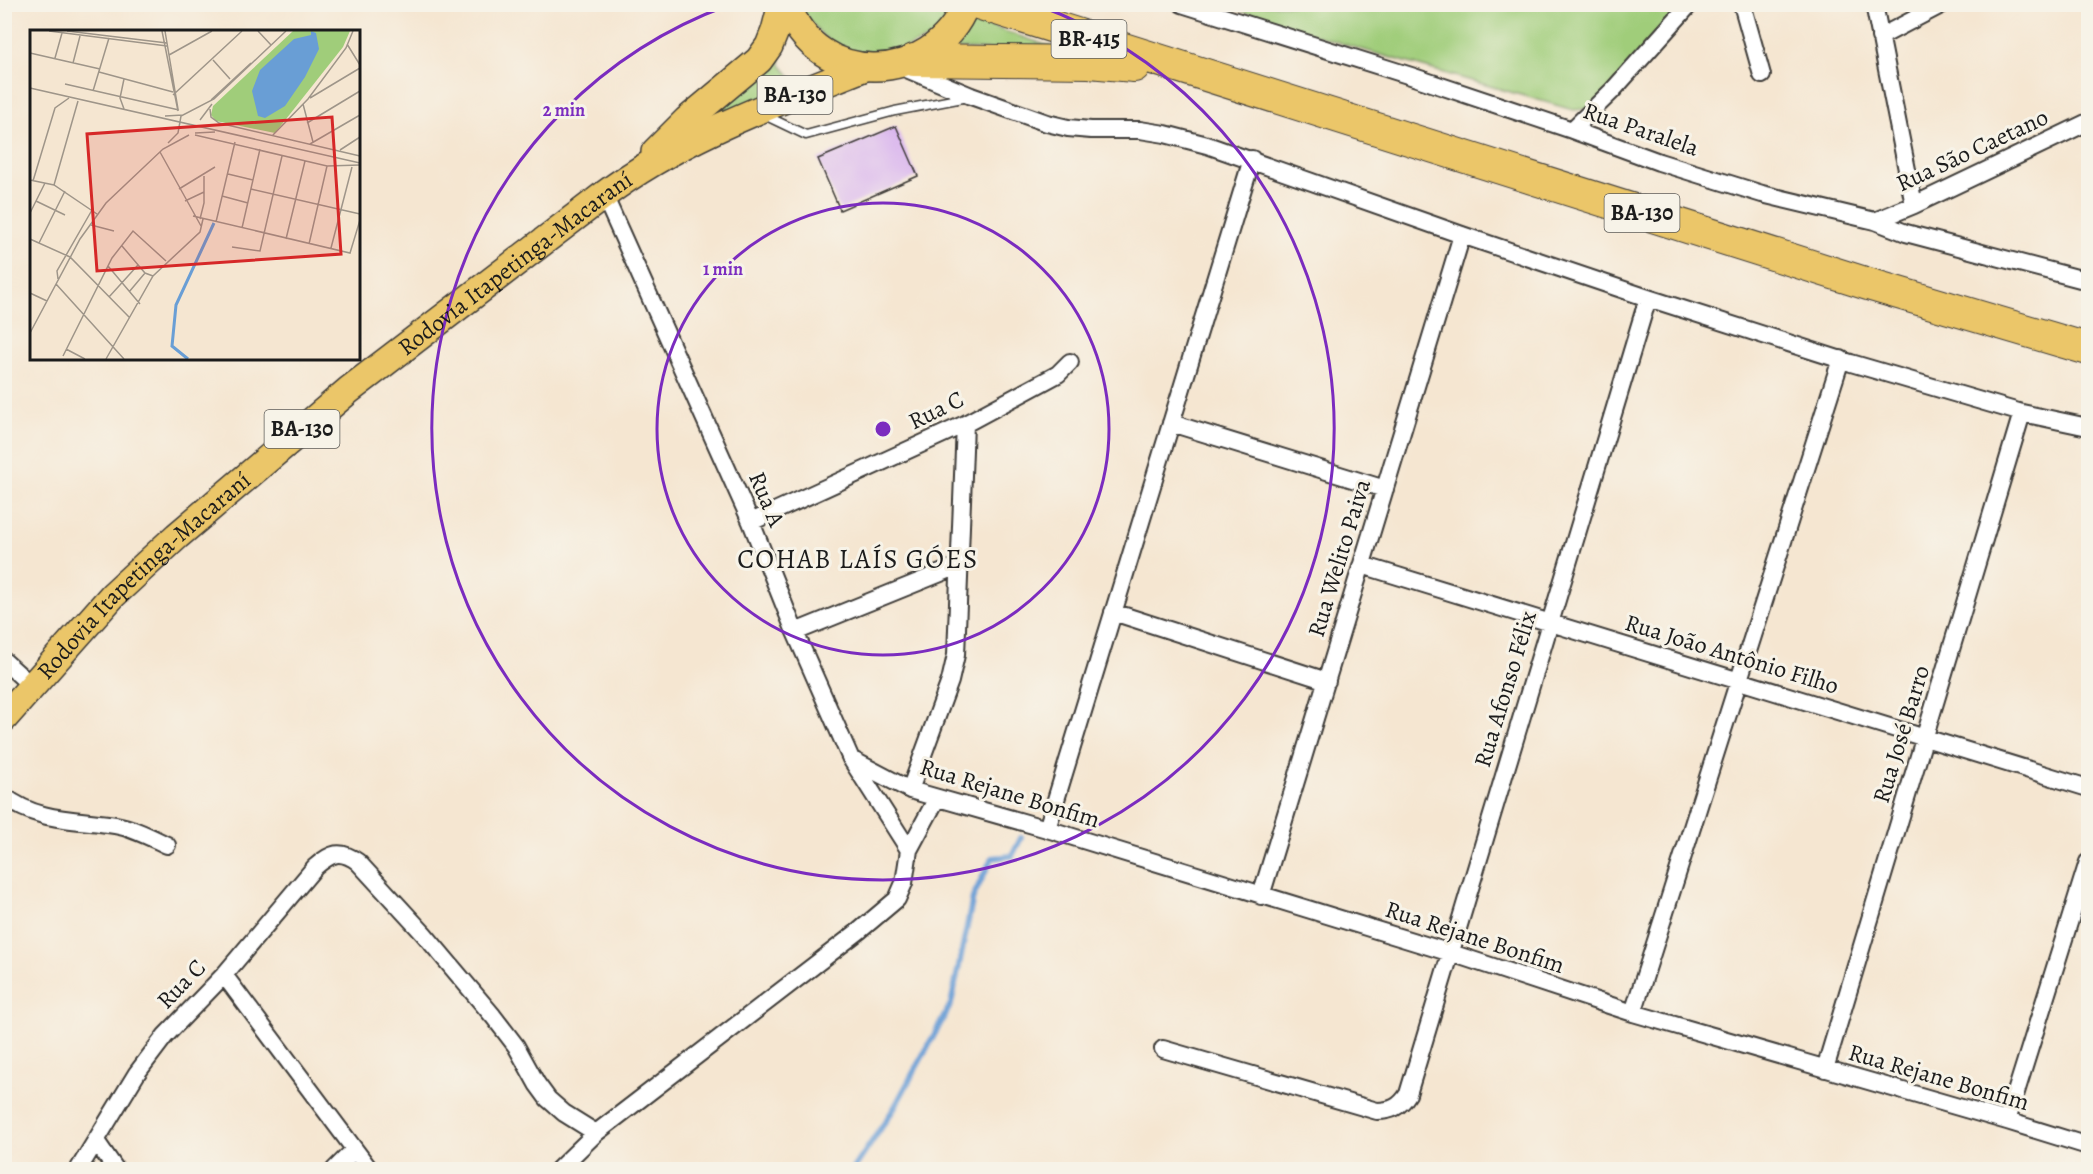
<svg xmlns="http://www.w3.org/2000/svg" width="2093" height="1174" font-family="Alegreya,serif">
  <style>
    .green { fill: #a0cd7a; stroke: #5e744b; stroke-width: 1.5 }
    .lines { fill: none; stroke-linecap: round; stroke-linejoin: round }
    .stream { stroke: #699ed5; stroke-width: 6 }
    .building { fill: #d6adef }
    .lane-casing { stroke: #3d3a37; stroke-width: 11 }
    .street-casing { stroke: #3d3a37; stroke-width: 20 }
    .primary-casing { stroke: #3d3a37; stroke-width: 30 }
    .highway-casing { stroke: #3d3a37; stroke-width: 34 }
    .lane { stroke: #fff; stroke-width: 8 }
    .street { stroke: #fff; stroke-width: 16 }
    .primary { stroke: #ebc669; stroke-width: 27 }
    .highway { stroke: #ebc669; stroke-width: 32 }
    .ring { fill: none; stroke: #7b2cbf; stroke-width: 3 }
    .labels { text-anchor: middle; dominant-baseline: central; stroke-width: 6; stroke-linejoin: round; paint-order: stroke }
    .shield { fill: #f7f3e8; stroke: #5e5c59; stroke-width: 1.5 }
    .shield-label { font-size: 22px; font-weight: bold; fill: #1c1c1c }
    .street-label { font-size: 24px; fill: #1c1c1c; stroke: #f7f3e8 }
    .quarter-label { font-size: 27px; letter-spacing: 1.5px; fill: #1c1c1c; stroke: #f7f3e8 }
    .inset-river { fill: none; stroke: #699ed5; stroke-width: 3 }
    .inset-road { fill: none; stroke: #9e9589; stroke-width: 1.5 }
    .view { fill: #d62828; fill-opacity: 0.15; stroke: #d62828; stroke-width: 3 }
    .inset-edge { fill: none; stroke: #1c1c1c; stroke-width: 3 }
    .centre { fill: #7b2cbf; stroke: #f7f3e8; stroke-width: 3 }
    .ring-label { font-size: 18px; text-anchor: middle; font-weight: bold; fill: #7b2cbf; stroke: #f7f3e8; stroke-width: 6; stroke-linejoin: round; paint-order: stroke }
  </style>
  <rect width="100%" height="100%" fill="#f7f3e8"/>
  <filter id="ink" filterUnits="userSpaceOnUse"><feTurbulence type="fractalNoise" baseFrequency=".0167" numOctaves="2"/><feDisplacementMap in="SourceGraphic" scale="12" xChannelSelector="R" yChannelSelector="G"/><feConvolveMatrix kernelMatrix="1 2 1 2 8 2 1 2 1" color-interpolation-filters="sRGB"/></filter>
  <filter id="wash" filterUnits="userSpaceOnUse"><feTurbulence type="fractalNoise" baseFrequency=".008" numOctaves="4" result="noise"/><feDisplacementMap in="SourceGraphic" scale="24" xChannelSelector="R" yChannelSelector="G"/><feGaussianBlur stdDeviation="1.35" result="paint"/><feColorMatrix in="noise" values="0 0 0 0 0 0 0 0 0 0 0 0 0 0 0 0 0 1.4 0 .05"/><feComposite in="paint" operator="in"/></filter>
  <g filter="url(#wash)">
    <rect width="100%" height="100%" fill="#f5e6d1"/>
    <path class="green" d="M796,5H927L954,13L937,35L883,57L850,53L824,37Z
      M1223,5H1692L1598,108L1573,110L1350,46Z
      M971,20L1064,51L944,49Z
      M778,47L781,65L800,88L696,131Z"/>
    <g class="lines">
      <path class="stream" d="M853,1170L893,1110L951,1004L973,897L992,858L1012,856L1021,838"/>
    </g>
    <g id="blocks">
      <path class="building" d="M896,126L918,176L840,210L818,159Z"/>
    </g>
  </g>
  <g filter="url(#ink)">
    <use href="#blocks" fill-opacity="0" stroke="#3d3a37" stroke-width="1.5"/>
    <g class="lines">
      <g class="lane-casing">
        <path id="lane" d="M762,114L806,135L895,111L968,97"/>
      </g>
      <g class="street-casing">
        <path id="street" d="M1182,4L1411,76L1572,130L1659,162L1762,194L1875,221L1906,233L2088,281
          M1742,4L1762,75
          M1874,4L1914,205
          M1880,37L1943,4
          M902,67L971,96L1047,123L1068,128L1091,130H1140L1165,134L1207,145L1462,235L1648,298L1851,363L2022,413L2088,427
          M1572,130L1612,91L1690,4
          M604,195L751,522L795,632L851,759L909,850
          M1875,221L1914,205L2088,122
          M1171,423L1385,489
          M751,522L965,424L1058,374L1070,362
          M1362,565L2088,788
          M1113,612L1327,681
          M795,632L958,566
          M4,661L32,686
          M851,759L910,790L1047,829L1451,953L1633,1013L2007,1121L2088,1146
          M910,790L950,681L956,655L965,424
          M4,796C37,822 76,819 115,825C133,828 150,837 167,845
          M1047,829L1252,159
          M1261,896L1462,235
          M224,975L370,1170
          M1633,1013L1841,359
          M1163,1049L1377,1111C1391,1111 1400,1107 1408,1094L1648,298
          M1825,1069L2022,413
          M2007,1121L2088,862
          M96,1141L116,1170
          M78,1170L137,1073L165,1036L224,975L315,867C331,853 340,849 358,862L424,934L493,1016L516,1046L537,1084L548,1099L564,1113L596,1133
          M334,1170L354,1150
          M558,1170L596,1133L859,931L897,899L904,883L909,850L937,798"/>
      </g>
      <g class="primary-casing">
        <g id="primary">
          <path d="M787,4C816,90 933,86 966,4"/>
          <path d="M655,152L687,120L759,60L769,46L775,31L782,4"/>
          <path id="s1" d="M4,718L113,595L177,536L349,390L604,195C682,136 776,103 865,67"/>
        </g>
      </g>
      <g class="highway-casing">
        <path id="highway" d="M981,4L1868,284L2088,349
          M914,60L1089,62L1134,66"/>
      </g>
      <use href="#lane" class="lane"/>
      <use href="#street" class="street"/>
      <use href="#primary" class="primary"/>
      <use href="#highway" class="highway"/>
    </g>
  </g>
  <g class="ring">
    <circle cx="883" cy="429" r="226"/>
    <path d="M1037 5A451 451 0 1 1 729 5"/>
  </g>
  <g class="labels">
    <g class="shield">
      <rect x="1051.5" y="20" width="75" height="38" rx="4.5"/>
      <rect x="757.5" y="76" width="75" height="38" rx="4.5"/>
      <rect x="1604.5" y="194" width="75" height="38" rx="4.5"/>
      <rect x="264.5" y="410" width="75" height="38" rx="4.5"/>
    </g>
    <g class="shield-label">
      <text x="1089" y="39">BR-415</text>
      <text x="795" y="95">BA-130</text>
      <text x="1642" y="213">BA-130</text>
      <text x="302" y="429">BA-130</text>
    </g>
    <g class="street-label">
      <text transform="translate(1641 129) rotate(19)">Rua Paralela</text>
      <text transform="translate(1972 150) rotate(-25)">Rua São Caetano</text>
      <text stroke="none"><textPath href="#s1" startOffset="686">Rodovia Itapetinga-Macaraní</textPath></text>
      <text transform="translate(936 410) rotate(-26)">Rua C</text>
      <text transform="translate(767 499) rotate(67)">Rua A</text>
      <text transform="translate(1339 558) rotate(-73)">Rua Welito Paiva</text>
      <text stroke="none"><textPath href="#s1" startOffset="200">Rodovia Itapetinga-Macaraní</textPath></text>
      <text transform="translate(1732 654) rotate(17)">Rua João Antônio Filho</text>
      <text transform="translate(1505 689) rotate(-73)">Rua Afonso Félix</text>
      <text transform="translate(1901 734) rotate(-73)">Rua José Barro</text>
      <text transform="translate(1010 793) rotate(17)">Rua Rejane Bonfim</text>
      <text transform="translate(1475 937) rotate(18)">Rua Rejane Bonfim</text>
      <text transform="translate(181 984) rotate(-46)">Rua C</text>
      <text transform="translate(1939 1077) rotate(16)">Rua Rejane Bonfim</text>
    </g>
    <g class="quarter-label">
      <text x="858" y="559">COHAB LAÍS GÓES</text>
    </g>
  </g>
  <g transform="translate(30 30)">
    <rect width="330" height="330" fill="#f5e6d1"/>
    <path d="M263,1H320L313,17L245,103L186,91L181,85L183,76Z" fill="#a0cd7a"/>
    <path d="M281,1L286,3L289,19L275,47L255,76L235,88L228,86L222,61L230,40L264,9L281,5Z" fill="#699ed5"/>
    <path class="inset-river" d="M158,329L142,316L146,275L184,193"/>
    <path class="inset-road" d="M19,1L137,16M37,1L137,13M132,1L148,81M135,1L148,79M228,1L241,15M317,14L330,35M0,23L70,39M139,25L182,1M25,28L32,3M183,30L200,49M43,33L50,6M69,42L143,62M94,49L90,68L94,79M35,54L149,80M0,58L330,133M63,61L79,8M143,65L212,1M280,68L330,38M181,70L221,33M273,74L283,112M180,79L181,87L189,93L330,126M135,86L153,85M170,90L182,74M277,93L330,61M165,103L185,102M165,105L297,136L330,135M242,106L278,69L316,18L323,1M138,113L148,103L151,86L184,69L256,1M280,114L330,85M310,120L330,107M130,122L171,196M198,144L223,150M0,150L24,155L67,184M3,151L25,78L39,68M24,155L48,71M149,159L185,137M221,159L330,184M192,166L218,173M6,171L35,185M155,171L174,162M0,183L15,153M163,186L320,223L330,190M170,189L174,173V146M186,192L205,112M61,195L84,201M212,198L230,119M0,209L40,227L99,287M256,209L275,131M9,213L35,161M279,214L297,136M92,216L115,243L123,246M202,217L230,221L252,126M301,218L322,137M78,236L110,274M28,249L27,241L62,180M26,254L94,329M99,262L115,243M0,263L17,271M79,267L108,235M0,303L50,209L76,173L133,119L159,105M36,319L55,329M33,326L82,228L103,201L136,231M76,329L123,246L170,202L173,189"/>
    <path class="view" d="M302,87L311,224L67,241L57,104Z"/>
    <rect width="330" height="330" class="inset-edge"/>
  </g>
  <circle cx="883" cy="429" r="9" class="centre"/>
  <g class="ring-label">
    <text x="564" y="116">2 min</text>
    <text x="723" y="275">1 min</text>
  </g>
  <rect width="2093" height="1174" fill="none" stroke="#f7f3e8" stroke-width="24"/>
</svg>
